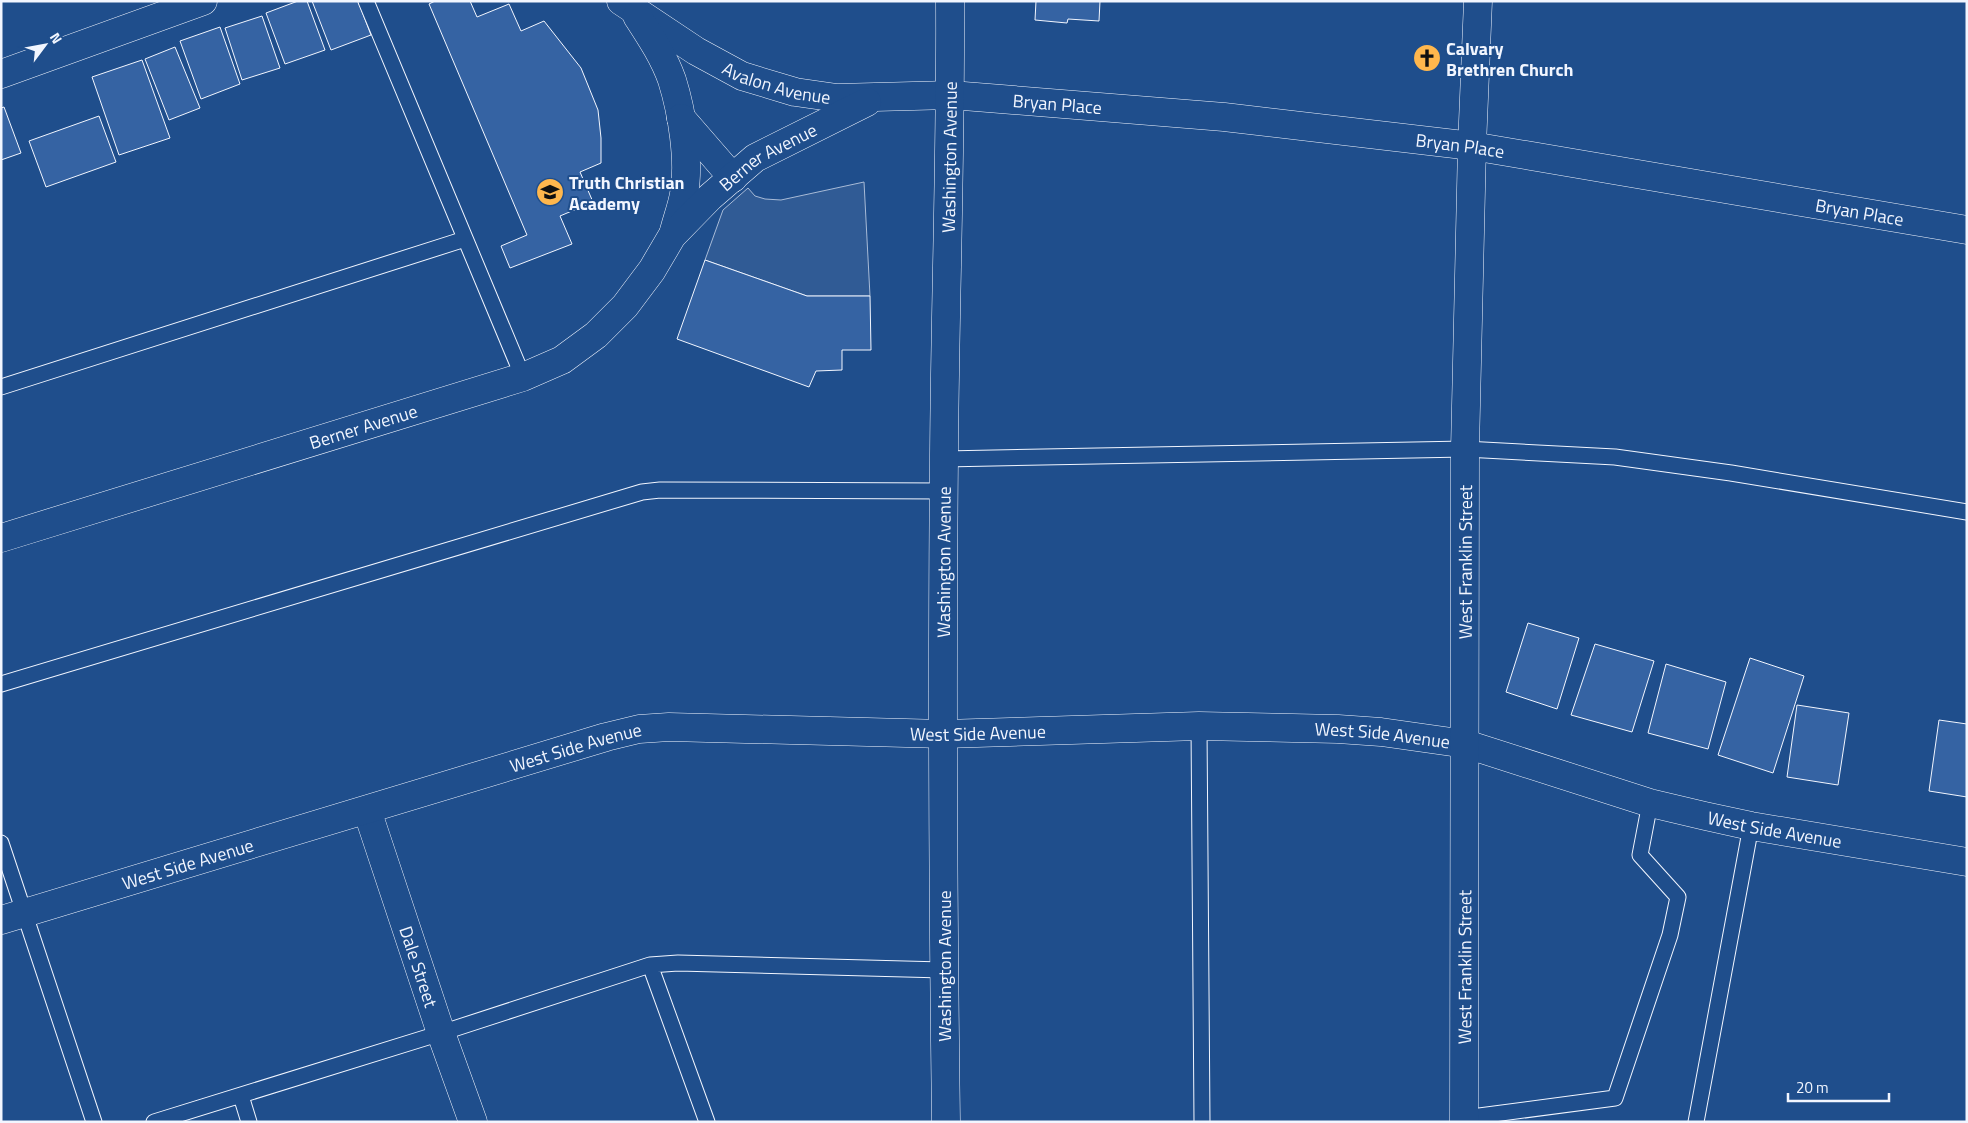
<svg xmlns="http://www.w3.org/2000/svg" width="1968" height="1123" font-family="'Titillium Web',sans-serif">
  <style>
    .parking { fill: #305b95; stroke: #a8bbd7 }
    .building { fill: #3563a3; stroke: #f2f6ff }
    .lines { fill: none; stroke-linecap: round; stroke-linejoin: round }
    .service-casing { stroke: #f2f6ff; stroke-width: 17 }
    .minor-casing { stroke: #f2f6ff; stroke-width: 29 }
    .tertiary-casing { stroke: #f2f6ff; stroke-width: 29 }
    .primary-casing { stroke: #f2f6ff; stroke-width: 29 }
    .service { stroke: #1f4e8c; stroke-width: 15 }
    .minor { stroke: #1f4e8c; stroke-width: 28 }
    .tertiary { stroke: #1f4e8c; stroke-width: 28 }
    .primary { stroke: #1f4e8c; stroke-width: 28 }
    .labels { text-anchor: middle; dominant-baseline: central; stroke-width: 4; stroke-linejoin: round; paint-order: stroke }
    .poi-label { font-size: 18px; font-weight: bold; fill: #f2f6ff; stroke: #1f4e8c; text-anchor: start }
    .street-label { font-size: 18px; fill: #f2f6ff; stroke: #1f4e8c }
  </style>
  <rect width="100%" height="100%" fill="#1f4e8c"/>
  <path class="parking" d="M864,182L870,296H807L705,260L723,210L748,188L755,196L765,199L781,200Z"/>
  <path class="building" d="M298,1H307L325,50L285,64L266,13Z
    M312,1H358L371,35L331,50Z
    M435,1H470L477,17L509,4L521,31L544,21L581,68L598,110L601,138V163L580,172L593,202L560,216L572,244L510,268L501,246L527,235L429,4Z
    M1036,1H1100L1099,21L1068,19L1067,23L1035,20Z
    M262,16L280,68L242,80L225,28Z
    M220,27L240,84L201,99L180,41Z
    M175,47L200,108L169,120L145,59Z
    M142,60L170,138L119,155L92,77Z
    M4,107L21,153L1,160V108Z
    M99,116L116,162L46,187L29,141Z
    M705,260L807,296H870L871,350H842V370L816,371L809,387L677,339Z
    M1528,623L1579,638L1557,709L1506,692Z
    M1595,644L1654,661L1632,732L1571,715Z
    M1750,658L1804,676L1773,773L1718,755Z
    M1666,664L1726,682L1708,749L1648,733Z
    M1797,705L1849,713L1838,785L1787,777Z
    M1939,720L1967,724V797L1929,791Z"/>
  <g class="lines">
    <g class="service-casing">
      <path id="service" d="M366,1L523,377
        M1,387L465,239
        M944,459L1465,449L1615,457L1731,473L1967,512
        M1,684L642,492L660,490L945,491
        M1199,726L1202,1122
        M1,843L94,1122
        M650,965L707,1122
        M241,1096L249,1122
        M1464,1118L1615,1098L1670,935L1678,897L1640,855L1650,803
        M154,1122L441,1033L650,965L678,963L943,970
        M1696,1122L1751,826"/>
    </g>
    <g class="minor-casing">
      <g id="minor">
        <path id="s1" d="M621,1L696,51L742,76L795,92L837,98L951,95L1224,117L1472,146L1967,230"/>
        <path d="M637,16C650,36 664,57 672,80C682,112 690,161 684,194C682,206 677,219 674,231"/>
        <path d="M1,74L203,1"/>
        <path d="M681,118L733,178"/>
        <path id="s2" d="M1,538L523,377L562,360L596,335L625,306L652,270L672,236L710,197L755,158L867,102"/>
        <path id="s3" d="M367,810L441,1033L473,1122"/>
      </g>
    </g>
    <g class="tertiary-casing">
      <g id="tertiary">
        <path id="s4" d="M1,920L606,737L639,729L669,727L944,734L1199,726L1338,729L1381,732L1466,744L1650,803L1705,816L1751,826L1967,862"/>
      </g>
    </g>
    <g class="primary-casing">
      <g id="primary">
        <path id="s5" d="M946,1122C943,900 942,679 944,457C945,305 951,153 950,1"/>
        <path id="s6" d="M1464,1122L1465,449L1472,146L1478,1"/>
      </g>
    </g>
    <use href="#service" class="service"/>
    <use href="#minor" class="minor"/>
    <use href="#tertiary" class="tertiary"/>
    <use href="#primary" class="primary"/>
  </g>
  <defs>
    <g id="church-disc" transform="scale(1.4375)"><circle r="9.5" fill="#ffb74d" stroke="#1f4e8c"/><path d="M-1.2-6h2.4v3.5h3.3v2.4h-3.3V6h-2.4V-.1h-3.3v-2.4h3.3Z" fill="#111"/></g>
    <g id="school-disc" transform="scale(1.4375)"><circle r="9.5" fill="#ffb74d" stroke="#1f4e8c"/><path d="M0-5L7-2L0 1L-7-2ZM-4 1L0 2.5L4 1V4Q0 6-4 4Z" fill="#111"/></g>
  </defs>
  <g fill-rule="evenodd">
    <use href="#church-disc" x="1427" y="58"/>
    <use href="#school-disc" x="550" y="192"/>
  </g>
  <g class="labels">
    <g class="poi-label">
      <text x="1446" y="48">Calvary<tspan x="1446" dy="21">Brethren Church</tspan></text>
      <text x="569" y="182">Truth Christian<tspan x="569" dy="21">Academy</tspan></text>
    </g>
    <g class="street-label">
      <text stroke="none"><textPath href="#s1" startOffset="178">Avalon Avenue</textPath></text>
      <text stroke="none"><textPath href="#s1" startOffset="461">Bryan Place</textPath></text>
      <text stroke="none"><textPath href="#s1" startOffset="866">Bryan Place</textPath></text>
      <text stroke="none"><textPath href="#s5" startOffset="965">Washington Avenue</textPath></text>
      <text stroke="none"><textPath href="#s2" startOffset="882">Berner Avenue</textPath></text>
      <text stroke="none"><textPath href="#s1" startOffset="1271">Bryan Place</textPath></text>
      <text stroke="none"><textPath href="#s2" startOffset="379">Berner Avenue</textPath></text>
      <text stroke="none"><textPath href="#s5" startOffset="560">Washington Avenue</textPath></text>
      <text stroke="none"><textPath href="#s6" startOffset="560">West Franklin Street</textPath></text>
      <text stroke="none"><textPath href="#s4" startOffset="1005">West Side Avenue</textPath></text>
      <text stroke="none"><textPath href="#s4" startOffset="1410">West Side Avenue</textPath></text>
      <text stroke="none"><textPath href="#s4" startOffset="600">West Side Avenue</textPath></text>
      <text stroke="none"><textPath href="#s4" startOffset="1815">West Side Avenue</textPath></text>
      <text stroke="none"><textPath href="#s4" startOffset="195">West Side Avenue</textPath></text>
      <text stroke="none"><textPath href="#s3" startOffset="165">Dale Street</textPath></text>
      <text transform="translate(944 966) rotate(-90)">Washington Avenue</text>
      <text stroke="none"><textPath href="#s6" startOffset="155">West Franklin Street</textPath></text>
    </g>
  </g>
  <rect width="1968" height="1123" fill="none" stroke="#f2f6ff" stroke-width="5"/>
  <g transform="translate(45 45) rotate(58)" stroke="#1f4e8c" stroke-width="4" paint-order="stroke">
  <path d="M0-4L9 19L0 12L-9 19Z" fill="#f2f6ff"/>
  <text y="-8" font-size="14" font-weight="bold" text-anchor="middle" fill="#f2f6ff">N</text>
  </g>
  <path d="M1788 1093v8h101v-8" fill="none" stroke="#f2f6ff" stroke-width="2.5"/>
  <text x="1796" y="1093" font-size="15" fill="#f2f6ff" stroke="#1f4e8c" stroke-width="4" paint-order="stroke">20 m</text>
</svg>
